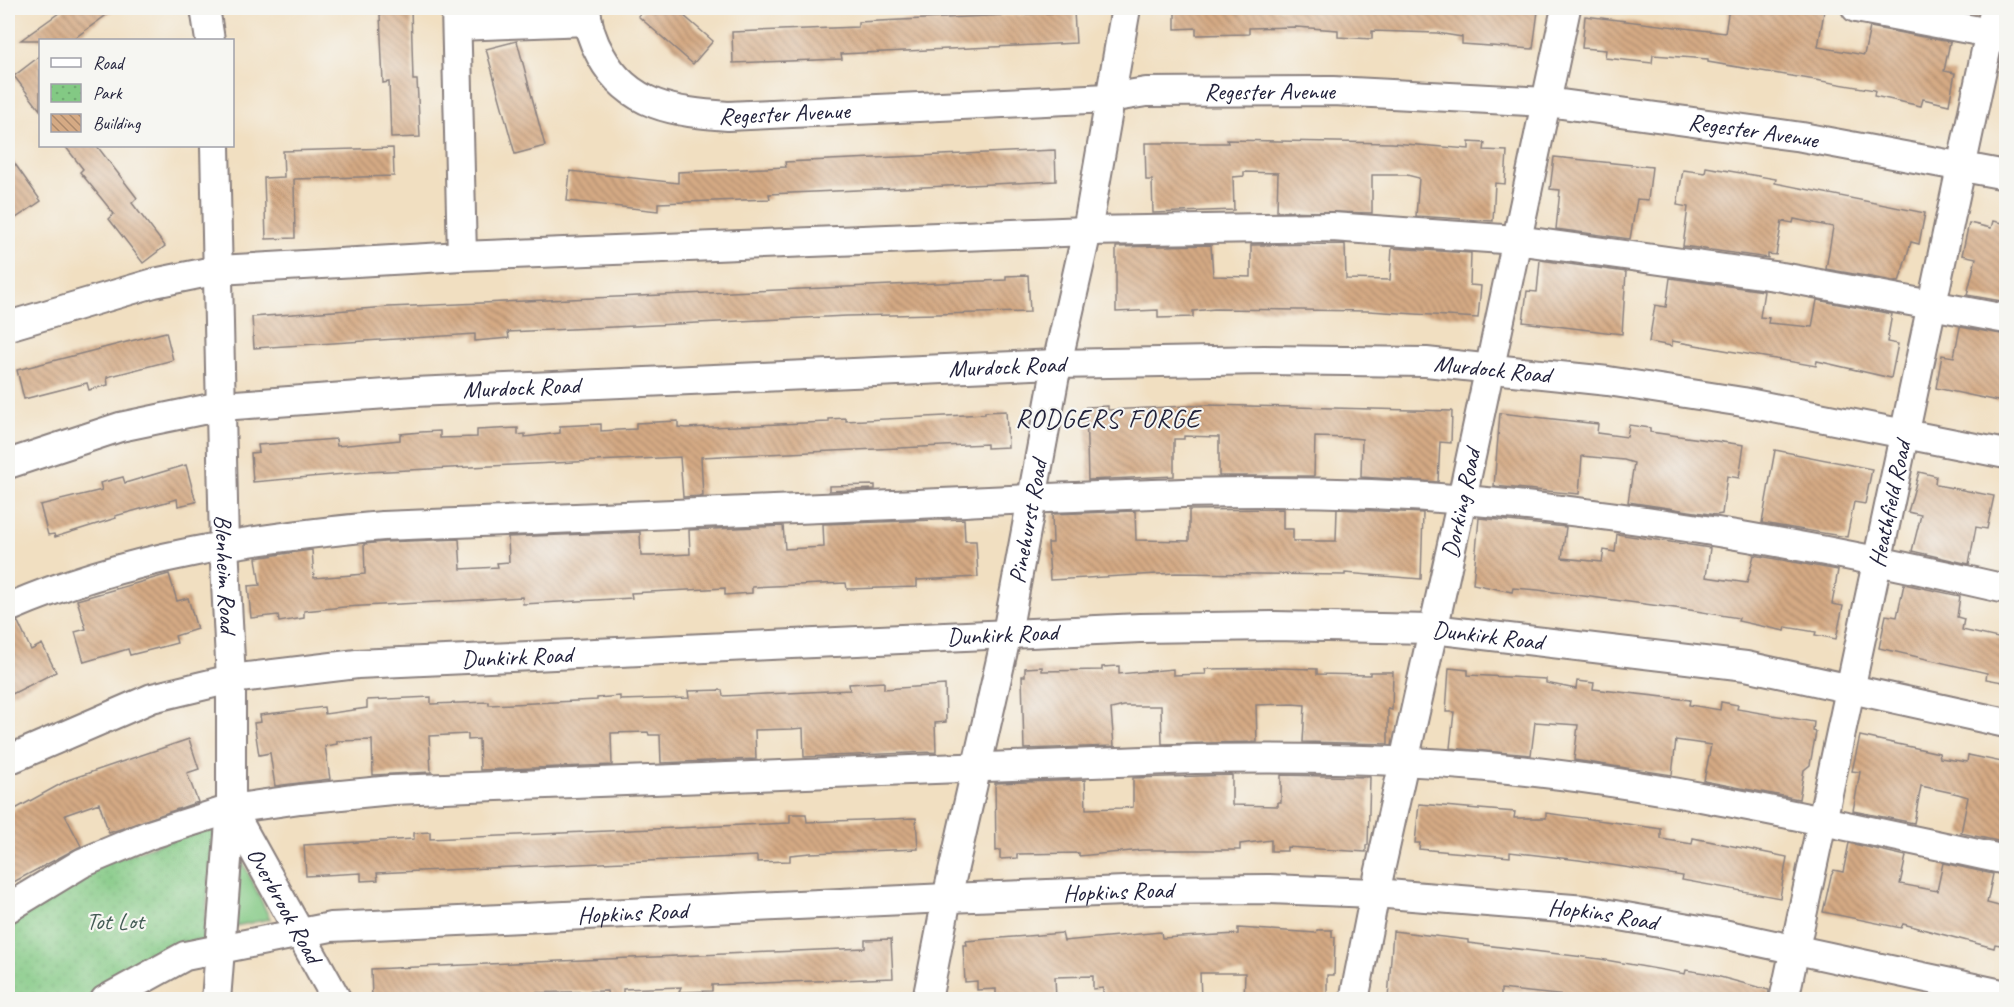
<svg xmlns="http://www.w3.org/2000/svg" width="2014" height="1007" font-family="Caveat,sans-serif">
  <style>
    .grass { fill: #83c984; stroke: #527660; stroke-width: 1.5 }
    .park { fill: url(#park-dots); stroke: #527660; stroke-width: 1.5 }
    .building { fill: url(#building-back-hatch) }
    .lines { fill: none; stroke-linecap: round; stroke-linejoin: round }
    .minor-casing { stroke: #8a807e; stroke-width: 32 }
    .minor { stroke: #fff; stroke-width: 28 }
    .labels { text-anchor: middle; dominant-baseline: central; stroke-width: 4.5; stroke-linejoin: round; paint-order: stroke }
    .street-label { font-size: 24px; fill: #22223b; stroke: #f6f6f2 }
    .park-label { font-size: 24px; fill: #445c55; stroke: #f6f6f2 }
    .neighbourhood-label { font-size: 26px; letter-spacing: 1.5px; fill: #22223b; stroke: #f6f6f2 }
  </style>
  <defs>
    <pattern id="park-dots" width="8" height="8" patternUnits="userSpaceOnUse" patternTransform="scale(1.5)"><rect width="8" height="8" fill="#83c984"/><path d="M2 2h.1M6 6h.1" fill="none" stroke="#71ac73" stroke-width="1.8" stroke-linecap="round"/></pattern>
    <pattern id="building-back-hatch" width="6" height="6" patternUnits="userSpaceOnUse" patternTransform="scale(1.5)"><rect width="6" height="6" fill="#d5aa84"/><path d="M-1 5l2 2M0 0l6 6M5-1l2 2" fill="none" stroke="#ac8a6d"/></pattern>
  </defs>
  <rect width="100%" height="100%" fill="#f6f6f2"/>
  <filter id="ink" filterUnits="userSpaceOnUse"><feTurbulence type="fractalNoise" baseFrequency=".0167" numOctaves="2"/><feDisplacementMap in="SourceGraphic" scale="12" xChannelSelector="R" yChannelSelector="G"/><feConvolveMatrix kernelMatrix="1 2 1 2 8 2 1 2 1" color-interpolation-filters="sRGB"/></filter>
  <filter id="wash" filterUnits="userSpaceOnUse"><feTurbulence type="fractalNoise" baseFrequency=".008" numOctaves="4" result="noise"/><feDisplacementMap in="SourceGraphic" scale="24" xChannelSelector="R" yChannelSelector="G"/><feGaussianBlur stdDeviation="1.35" result="paint"/><feColorMatrix in="noise" values="0 0 0 0 0 0 0 0 0 0 0 0 0 0 0 0 0 1.4 0 .05"/><feComposite in="paint" operator="in"/></filter>
  <g filter="url(#wash)">
    <rect width="100%" height="100%" fill="#f1dfc1"/>
    <path class="grass" d="M240,856L270,919L235,926Z"/>
    <path class="park" d="M215,824L203,940L89,999H8V916L92,868Z"/>
    <g id="blocks">
      <path class="building" d="M66,8H116L72,40H21Z
        M387,8H411L413,80H417L420,137L391,138L389,82L383,83L380,14L387,13Z
        M645,8H675L713,41L693,64L638,16Z
        M1175,8H1489L1538,11L1533,49L1462,44V37L1437,33L1372,31V39L1338,37V30L1296,27L1249,28V34L1196,35V28L1175,29Z
        M1729,8H1799L1824,12L1818,47L1864,55L1870,27L1950,42L1944,71L1955,73L1949,105L1923,99L1921,106L1874,96L1875,90L1708,62V59L1653,55L1652,63L1605,58L1606,50L1582,48L1585,16L1725,33Z
        M1074,12L1076,43L841,54L842,59L733,63L732,32L858,27V22Z
        M517,41L545,146L515,154L486,49Z
        M40,56V110L14,76Z
        M1227,140L1392,143L1469,149V142L1485,143L1484,150L1507,151L1505,184L1495,183L1493,221L1416,216L1419,178L1407,175H1372V213L1277,211L1278,173L1244,172V176L1233,177L1234,210L1153,213L1152,180H1146L1145,143H1228Z
        M65,146H97L137,198L132,203L165,246L143,263L109,219L114,214L80,172L83,169Z
        M393,148L394,176L294,179L295,238L266,239L264,178L284,177L283,151Z
        M1055,150L1056,181L769,194L770,199L658,203V211L567,201L570,171L678,183V172L786,167L785,162Z
        M8,154L41,201L16,218L8,206Z
        M1554,157L1652,167L1648,200L1637,199L1630,239L1556,229L1560,190L1550,189Z
        M1706,167L1776,179L1775,183L1925,213L1919,244L1911,242L1899,282L1826,269L1833,227L1794,219L1793,223L1782,221L1776,255L1768,254V258L1683,246L1688,207L1677,205L1683,170L1705,173Z
        M1993,221L2007,224V302L1967,295L1976,258L1962,255L1969,223L1991,228Z
        M1345,244L1346,279L1390,280L1392,248L1471,253L1470,285L1481,286L1478,318L1369,311L1215,309L1193,311V317L1158,318V310L1116,312V247L1211,245L1213,276L1251,277V245Z
        M1540,260L1626,272L1622,334L1523,322L1527,291L1537,292Z
        M1028,275L1030,312L847,316L508,332L509,338L475,341V334L254,348L252,317L389,307L1006,280V276Z
        M1670,278L1764,291L1760,317L1769,318L1768,323L1812,327L1817,300L1892,314L1887,342L1898,344L1891,378L1817,361L1816,366L1672,341V346L1649,342L1655,305L1666,307Z
        M1960,327L2007,335V403L1936,388L1942,355L1954,357Z
        M166,332L173,360L107,377L108,385L89,390L87,383L24,399L17,370Z
        M1208,405L1452,411L1451,443L1440,442L1438,482L1361,477L1362,439L1352,438L1315,437L1314,476H1219V437L1184,436V439H1174V476L1088,480L1086,407L1108,406V410Z
        M1006,411L1008,447L987,448V444L701,457L703,496L683,497L680,457L367,472L253,482L251,453L259,452L258,445L336,439L337,446L400,440V434L421,432L440,431V438L477,437V430L518,428V435L525,434V437L560,433V426L601,424V431L636,429V423L678,421V427L686,428L829,422V419L846,418V421L985,414V412Z
        M1500,413L1598,424L1597,433L1627,437L1629,425L1650,428V432L1744,445L1739,478L1727,476L1722,514L1716,515L1628,502L1634,463L1624,460L1582,456L1579,494L1494,486Z
        M1775,450L1872,469L1865,504L1854,502L1847,537L1762,523Z
        M186,465L196,502L178,506L177,499L115,516L116,518L55,537L54,534L48,535L40,505L102,490L100,483L123,477L125,483Z
        M1919,472L1936,476L1935,483L1937,485L1994,496L1987,529L1976,527L1969,564L1912,551L1921,515L1908,512Z
        M875,485V489L829,491V486Z
        M1283,509V529H1293V541H1336L1337,509L1423,513L1421,579L1345,573V575L1176,573L1050,580L1048,543H1053L1052,514L1135,511L1136,540L1189,541V510Z
        M1479,518L1566,527L1562,558L1602,562L1604,550L1615,552L1617,534L1710,548L1706,577L1747,583L1754,555L1838,570L1832,604L1843,606L1836,639L1815,635L1816,632L1786,627L1785,631L1738,621L1739,618L1690,610L1538,590L1513,588L1512,592L1473,584Z
        M964,519L965,541H976L978,577L917,580V587L847,589L846,583L797,585L752,587V593L725,595V588L631,593L632,598L523,604L522,597L474,600L344,607L304,611V618L279,622L278,615L251,618L248,586L260,585L256,558L289,553L312,550L314,578L365,574L364,544L384,542L459,539L461,569L498,567L497,563L509,562L508,537L640,532L641,556H652L690,554L689,530L783,526L785,549L824,547L823,524Z
        M169,574L177,601L188,598L197,629L175,636L177,643L162,647L130,655L128,649L84,662L75,632L86,629L77,600Z
        M1904,584L1960,596L1957,617L1964,619L1962,630L2007,640V675H2004L2002,682L1986,679L1987,673L1879,648L1886,615L1897,617Z
        M18,622L31,650L42,644L56,672L8,696V624Z
        M1119,666V674L1173,669V675L1206,674L1205,669L1275,668L1317,669V674L1370,675V672H1393L1392,710L1388,709V744L1303,742L1305,705L1292,704L1256,705L1257,742L1162,744L1161,706H1124L1111,709L1114,746L1024,749L1022,676H1025V668L1042,667V671L1102,670V667Z
        M1449,668L1468,670V675L1546,679V683L1576,689L1577,681L1594,683L1593,689L1690,700L1689,705L1720,710L1721,702L1738,705L1737,709L1814,722L1813,731L1816,732L1810,765L1804,770L1799,799L1704,781L1711,745L1676,740L1672,775L1574,760L1578,725L1535,722L1531,755L1450,748L1454,712H1446Z
        M884,682V689L945,685L946,722L935,723L936,752L804,757L803,728L792,729L755,730L756,759L661,763L660,735H649L648,732L611,733L612,765L480,770L479,739L468,740V734L429,736L431,772L373,775L372,740L337,741V744L325,746L330,779L275,786L270,753L259,755L254,723L261,722L260,715L324,707L325,714L367,708V700L431,697V704L489,702V705L597,700V698L620,696V700L689,698L688,691L722,690L723,696L850,690L849,684Z
        M1860,736L1939,753L1940,758L1967,762L1968,755L2007,763V843L1961,833L1968,797L1958,794L1921,786L1914,823L1853,811L1860,772L1852,771Z
        M189,739L199,769L187,773L198,802L109,833L99,803L65,815L81,846L8,885V813L68,780Z
        M1232,775V805L1278,806V802H1281V775L1370,777L1368,845H1366V852L1287,847V851H1271V840L1240,844V850H1142L1079,856V853L1017,854V858L1000,859V850L996,851L995,783L1085,780L1086,809L1123,808L1133,807V778Z
        M1419,804L1515,812L1514,818H1546V813L1634,825L1661,829V839L1692,844L1693,838L1787,857L1780,898L1682,880L1683,876L1579,860L1510,852V857L1419,849L1420,843H1415Z
        M790,814H806L807,822L916,818L918,849L810,853L790,855V861L757,862V856L397,872L377,873L378,880L361,881V873L306,876L304,845L414,839V833L430,832V839L790,823Z
        M1849,843L1906,856L1900,884L1937,891L1943,863L1993,874L1987,903L2003,907L2002,911L2007,912V946L1995,944L1994,948L1903,924L1901,928L1823,912L1831,876L1834,870L1843,872Z
        M1238,928L1316,933L1317,930H1332V937H1335L1334,975H1327V999H1244L1245,973H1200L1201,999H1103V988L1093,989V976L1055,977L1056,999H996V989L977,990V981L965,982L963,945H967L966,941L1062,933L1064,941L1161,932L1162,938L1238,934Z
        M1393,931L1468,940V943L1600,959L1685,974L1686,970L1705,973L1769,990L1768,999H1594L1501,989V999H1388Z
        M891,939L893,978L712,985V991L679,992L681,987L623,989V998H608L607,991L532,993L533,999H372L371,969L865,948V940Z"/>
    </g>
  </g>
  <g filter="url(#ink)">
    <use href="#blocks" fill-opacity="0" stroke="#8a807e" stroke-width="1.5"/>
    <g class="lines">
      <g class="minor-casing">
        <g id="minor">
          <path d="M205,8L210,40"/>
          <path d="M456,8L462,256"/>
          <path id="s1" d="M586,8C587,24 593,42 601,56C629,107 675,112 728,116L1109,98L1146,92L1333,91L1547,102L1802,137L2006,175"/>
          <path d="M1856,8L2006,36"/>
          <path d="M457,26L588,21"/>
          <path id="s2" d="M215,146L224,545L231,679V809L216,1000"/>
          <path d="M8,326L154,283L218,270L462,256L1087,231L1332,227L1517,240L1782,277L2006,319"/>
          <path id="s3" d="M8,464L120,427L221,406L414,392L1057,364L1264,360L1426,362L1608,381L1743,402L2006,454"/>
          <path d="M8,608C127,556 254,538 383,526C577,518 771,510 965,502C1131,494 1299,485 1465,500C1647,516 1828,548 2006,589"/>
          <path id="s4" d="M8,760L152,698L231,679L357,664L1140,628L1273,626L1433,629L1746,666L2006,723"/>
          <path id="s5" d="M231,809L337,1000"/>
          <path d="M8,908L82,863L149,835L231,809L300,799L392,790L1195,759C1288,758 1382,758 1476,766C1655,781 1831,823 2006,860"/>
          <path id="s6" d="M105,1000L185,956L331,927L947,898L1150,890L1269,889L1375,893L1586,910L1723,934L2006,995"/>
          <path id="s7" d="M927,1000L947,898L1007,633L1057,364L1087,231L1126,8"/>
          <path id="s8" d="M1354,1000L1375,893L1462,499L1566,8"/>
          <path id="s9" d="M1784,1000L1995,8"/>
        </g>
      </g>
      <use href="#minor" class="minor"/>
    </g>
  </g>
  <g class="labels">
    <g class="street-label">
      <text stroke="none"><textPath href="#s1" startOffset="741">Regester Avenue</textPath></text>
      <text stroke="none"><textPath href="#s1" startOffset="255">Regester Avenue</textPath></text>
      <text stroke="none"><textPath href="#s1" startOffset="1227">Regester Avenue</textPath></text>
      <text stroke="none"><textPath href="#s3" startOffset="1008">Murdock Road</textPath></text>
      <text stroke="none"><textPath href="#s3" startOffset="1494">Murdock Road</textPath></text>
      <text stroke="none"><textPath href="#s3" startOffset="522">Murdock Road</textPath></text>
      <text stroke="none"><textPath href="#s8" startOffset="508">Dorking Road</textPath></text>
      <text stroke="none"><textPath href="#s9" startOffset="507">Heathfield Road</textPath></text>
      <text stroke="none"><textPath href="#s7" startOffset="489">Pinehurst Road</textPath></text>
      <text stroke="none"><textPath href="#s2" startOffset="428">Blenheim Road</textPath></text>
      <text stroke="none"><textPath href="#s4" startOffset="1011">Dunkirk Road</textPath></text>
      <text stroke="none"><textPath href="#s4" startOffset="1497">Dunkirk Road</textPath></text>
      <text stroke="none"><textPath href="#s4" startOffset="525">Dunkirk Road</textPath></text>
      <text stroke="none"><textPath href="#s6" startOffset="1028">Hopkins Road</textPath></text>
      <text stroke="none"><textPath href="#s5" startOffset="110">Overbrook Road</textPath></text>
      <text stroke="none"><textPath href="#s6" startOffset="542">Hopkins Road</textPath></text>
      <text stroke="none"><textPath href="#s6" startOffset="1514">Hopkins Road</textPath></text>
    </g>
    <g class="park-label">
      <text x="115" y="921">Tot Lot</text>
    </g>
    <g class="neighbourhood-label">
      <text x="1108" y="418">RODGERS FORGE</text>
    </g>
  </g>
  <rect width="2014" height="1007" fill="none" stroke="#f6f6f2" stroke-width="30"/>
  <rect x="39" y="39" width="195" height="108" fill="#f6f6f2" stroke="#a1a1a9" stroke-width="1.5"/>
  <rect x="51" y="58" width="30" height="9" fill="#ffffff" stroke="#a1a1a9" stroke-width="1.5"/>
  <text x="93" y="69" font-size="18" fill="#22223b">Road</text>
  <rect x="51" y="84" width="30" height="18" fill="url(#park-dots)" stroke="#a1a1a9" stroke-width="1.5"/>
  <text x="93" y="99" font-size="18" fill="#22223b">Park</text>
  <rect x="51" y="114" width="30" height="18" fill="url(#building-back-hatch)" stroke="#a1a1a9" stroke-width="1.5"/>
  <text x="93" y="129" font-size="18" fill="#22223b">Building</text>
</svg>
